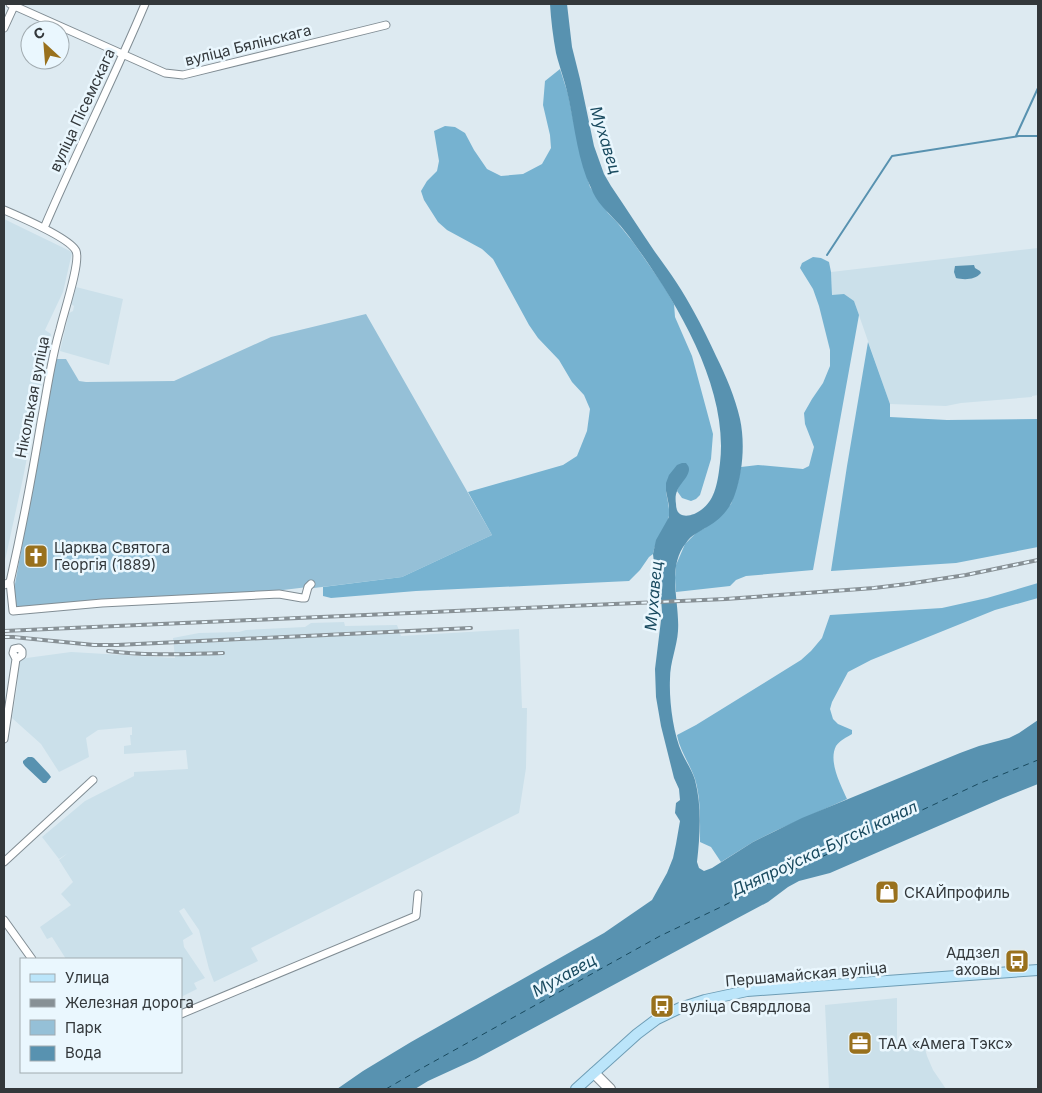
<svg xmlns="http://www.w3.org/2000/svg" width="1042" height="1093" font-family="Inter,sans-serif">
  <style>
    .built { fill: #cbe0ea }
    .green { fill: #95c0d7 }
    .forest { fill: #76b2d0 }
    .water { fill: #5892b0 }
    .lines { fill: none; stroke-linecap: round; stroke-linejoin: round }
    .stream { stroke: #5892b0; stroke-width: 2 }
    .ferry { stroke: #194a5f; stroke-width: 1; stroke-dasharray: 6 5; stroke-linecap: butt }
    .street-casing { stroke: #818d94; stroke-width: 9 }
    .secondary-casing { stroke: #818d94; stroke-width: 12 }
    .primary-casing { stroke: #6e9db5; stroke-width: 12 }
    .street { stroke: #fff; stroke-width: 7 }
    .secondary { stroke: #fff; stroke-width: 10 }
    .primary { stroke: #bbe5fa; stroke-width: 10 }
    .rail-casing { stroke: #879095; stroke-width: 4 }
    .rail { stroke: #eaf7fe; stroke-width: 2; stroke-dasharray: 5.5; stroke-linecap: butt }
    .labels { text-anchor: middle; dominant-baseline: central; stroke-width: 5; stroke-linejoin: round; paint-order: stroke }
    .street-label { font-size: 15px; fill: #33383b; stroke: #eaf7fe }
    .poi-label { font-size: 15px; fill: #33383b; stroke: #eaf7fe; text-anchor: start }
    .water-label { font-size: 16px; font-style: italic; fill: #194a5f; stroke: #eaf7fe }
  </style>
  <rect width="100%" height="100%" fill="#ddeaf1"/>
  <path class="built" d="M4,219L70,251L72,253L63,292L45,330L51,334L23,478L4,565L5,576L4,577Z
    M1038,248V395L1032,396V397L961,403L946,406L890,404L854,301L832,296L831,272Z
    M76,287L123,299L109,365L60,351L69,313L73,311L74,306L71,304Z
    M344,622L345,626L397,625L401,636L519,629L522,708H527L526,768L519,813L251,948L258,961L214,982L209,969L199,930L184,908L179,911L193,934L183,940L184,947L205,978L194,983L197,989L181,997V959H66L52,937L47,939L40,927L71,905L61,894L73,882L59,860L68,853L59,859L42,837L85,801L134,776V772L188,769L186,750L124,754V746L131,745L130,735H132V727L98,730L86,738L89,757L59,772L41,744L12,718L17,687L19,659L71,652L175,658L173,638L199,633L239,632L246,630L305,627L311,623Z
    M897,998V1044L924,1045L927,1056L933,1070L946,1089H829L825,1005Z"/>
  <path class="green" d="M366,314L492,535L402,577L314,588L308,587L283,590L15,607L13,595L56,359H66L79,381L86,382L174,381L271,337Z"/>
  <path class="forest" d="M560,69L568,94L580,153L590,187L608,213L616,221L633,242L663,285L674,304L675,317L692,356L713,434L711,459L700,495L696,499L691,501L682,498L677,491L680,484L666,491C667,499 670,508 669,516C667,528 655,540 653,554L649,557L640,570L629,581L416,591L331,598L323,596V587L402,577L492,535L468,492L563,465L577,456L587,431L590,409L584,395L572,382L559,360L538,338L529,325L493,259L482,249L447,230L438,222L424,200L421,191L427,181L437,171L439,161L434,131L445,126L455,127L465,133L474,150L487,169L501,176L523,174L542,164L551,148L550,135L543,105L545,81Z
    M813,257L821,258L829,262L831,272L832,295L844,294L854,301L859,315L813,570L746,576L736,580L730,586L676,592L675,578L676,565L685,544L697,532L705,528L731,504L738,482L741,467L758,465L803,469L809,466L814,447L805,424L804,413L812,399L823,383L830,366V350L819,306L813,289L800,268L802,263Z
    M868,342L890,404V417L947,420L1038,419V547L956,563L831,571L847,466Z
    M1038,583V598L995,610L871,660L848,672L832,702L830,709L833,719L838,724L852,730V734C847,737 839,741 836,746C828,762 841,785 847,799L775,831L753,842L721,862L711,847L700,842C700,821 701,799 695,779C690,764 680,751 677,735L696,725L801,660L811,651L822,638L830,615L942,608L987,598Z"/>
  <path class="water" d="M550,4H567L572,47L580,79L594,146L604,174L611,186C626,208 640,230 655,252C669,271 683,291 694,312C702,326 709,341 716,356C726,376 735,397 740,419C745,442 743,471 735,494C730,509 721,519 707,527C699,532 691,535 686,543C666,568 680,602 678,631C677,647 670,662 670,679C669,700 673,733 682,753C686,762 692,770 695,780C702,807 700,835 697,862L699,868L704,871L712,868L753,842L802,818L960,753L979,746L1009,738L1019,733L1038,720V784L1003,798L830,873L799,881L788,887L768,902L734,920L476,1059L428,1081L415,1089H337L363,1071L411,1042L604,933L652,900L667,873L673,858L676,844L680,821L675,813L676,803L680,800L679,789L674,778L661,726L656,697L655,669L662,612L661,598L654,563L653,554L656,540L669,517V506L666,491V483L669,475L677,465L682,463H686C688,466 689,466 689,470C687,482 673,486 676,504C676,508 677,512 680,514C686,518 696,514 701,510C716,500 718,479 720,463C729,387 676,301 633,242C628,235 622,227 616,221C606,210 597,203 591,188C578,161 575,129 569,100C566,84 560,69 556,53C553,37 551,20 550,4Z
    M974,265L975,268L980,271L981,273C975,280 964,280 956,278L954,272L955,266Z
    M28,757H32L34,758L49,774L51,777L46,783H43L25,766L23,763V761Z"/>
  <g class="lines">
    <path class="stream" d="M1016,136L1038,88
      M827,255L892,156L1019,136H1038"/>
    <path class="ferry" d="M386,1089L424,1067L660,936L723,906L787,873L978,784L1038,760"/>
    <g class="street-casing">
      <path id="street" d="M10,4L165,73L183,75L386,25
        M4,28L15,4
        M4,210C18,216 70,238 76,251C81,262 63,315 60,329C51,359 47,391 41,422C32,476 22,529 10,582L4,585
        M44,228C76,153 113,80 145,4
        M10,582L13,611L102,603L279,594L302,598H305L308,587L311,584
        M4,739L16,659L13,653L14,649L19,648L22,651V655L16,659
        M4,862L93,780
        M4,920L32,959
        M181,1014L416,916L418,894"/>
    </g>
    <g class="secondary-casing">
      <path id="secondary" d="M594,1073L610,1089"/>
    </g>
    <g class="primary-casing">
      <path id="primary" d="M576,1089L637,1034L657,1019L680,1008L705,1000L747,991L1038,970"/>
    </g>
    <use href="#street" class="street"/>
    <use href="#secondary" class="secondary"/>
    <use href="#primary" class="primary"/>
    <g class="rail-casing">
      <path id="rail" d="M4,631L726,599L874,588L907,584L966,575L1038,560
        M4,637H13L94,645H117L471,628
        M108,651C146,656 185,654 223,653"/>
    </g>
    <use href="#rail" class="rail"/>
  </g>
  <defs>
    <g id="church-square" transform="scale(1.25)"><rect x="-9" y="-9" width="18" height="18" rx="4" fill="#99711d" stroke="#eaf7fe"/><path d="M-1.2-6h2.4v3.5h3.3v2.4h-3.3V6h-2.4V-.1h-3.3v-2.4h3.3Z" fill="#fff"/></g>
    <g id="shop-square" transform="scale(1.25)"><rect x="-9" y="-9" width="18" height="18" rx="4" fill="#99711d" stroke="#eaf7fe"/><path d="M-5-2.5h2.3a2.7 3.5 0 0 1 5.4 0H5L5.5 6h-11ZM-1.5-2.5h3a1.5 2.3 0 0 0-3 0Z" fill="#fff"/></g>
    <g id="bus-square" transform="scale(1.25)"><rect x="-9" y="-9" width="18" height="18" rx="4" fill="#99711d" stroke="#eaf7fe"/><path d="M-5-6H5V4H4V6H2V4H-2V6H-4V4H-5ZM-3.5-4V0h7V-4ZM-3.5 1.2v1.5H-2V1.2ZM2 1.2v1.5H3.5V1.2Z" fill="#fff"/></g>
    <g id="office-square" transform="scale(1.25)"><rect x="-9" y="-9" width="18" height="18" rx="4" fill="#99711d" stroke="#eaf7fe"/><path d="M-6-3h4V-5.5h4V-3h4V5H-6ZM-1-4.5V-3h2v-1.5ZM-6 0V1H6V0Z" fill="#fff"/></g>
  </defs>
  <g fill-rule="evenodd">
    <use href="#church-square" x="36" y="556"/>
    <use href="#shop-square" x="887" y="892"/>
    <use href="#bus-square" x="1017" y="961"/>
    <use href="#bus-square" x="662" y="1006"/>
    <use href="#office-square" x="860" y="1043"/>
  </g>
  <g class="labels">
    <g class="street-label">
      <text transform="translate(248 45) rotate(-14)">вуліца Бялінскага</text>
      <text transform="translate(82 110) rotate(-65)">вуліца Пісемскага</text>
      <text transform="translate(32 397) rotate(-79)">Ніколькая вуліца</text>
      <text transform="translate(806 974) rotate(-5)">Першамайская вуліца</text>
    </g>
    <g class="poi-label">
      <text x="54" y="547">Царква Святога<tspan x="54" dy="17">Георгія (1889)</tspan></text>
      <text x="904" y="892">СКАЙпрофиль</text>
      <text x="1000" y="952" text-anchor="end">Аддзел<tspan x="1000" dy="17">аховы</tspan></text>
      <text x="680" y="1006">вуліца Свярдлова</text>
      <text x="878" y="1043">ТАА «Амега Тэкс»</text>
    </g>
    <g class="water-label">
      <text transform="translate(606 140) rotate(73)">Мухавец</text>
      <text transform="translate(653 596) rotate(-85)">Мухавец</text>
      <text transform="translate(824 848) rotate(-25)">Дняпроўска-Бугскі канал</text>
      <text transform="translate(564 975) rotate(-29)">Мухавец</text>
    </g>
  </g>
  <rect width="1042" height="1093" fill="none" stroke="#33383b" stroke-width="10"/>
  <rect x="20" y="958" width="162" height="115" fill="#eaf7fe" stroke="#a1abb0"/>
  <rect x="30" y="974" width="25" height="8" fill="#bbe5fa" stroke="#a1abb0"/>
  <text x="65" y="983" font-size="15" fill="#33383b">Улица</text>
  <rect x="30" y="999" width="25" height="8" fill="#879095" stroke="#a1abb0"/>
  <text x="65" y="1008" font-size="15" fill="#33383b">Железная дорога</text>
  <rect x="30" y="1020" width="25" height="15" fill="#95c0d7" stroke="#a1abb0"/>
  <text x="65" y="1033" font-size="15" fill="#33383b">Парк</text>
  <rect x="30" y="1046" width="25" height="15" fill="#5892b0" stroke="#a1abb0"/>
  <text x="65" y="1058" font-size="15" fill="#33383b">Вода</text>
  <g transform="translate(45 45) rotate(334)"><circle r="24" fill="#eaf7fe" stroke="#a1abb0"/>
  <path d="M0-4L9 19L0 12L-9 19Z" fill="#99711d"/>
  <text y="-8" font-size="14" font-weight="bold" text-anchor="middle" fill="#33383b">С</text>
  </g>
</svg>
